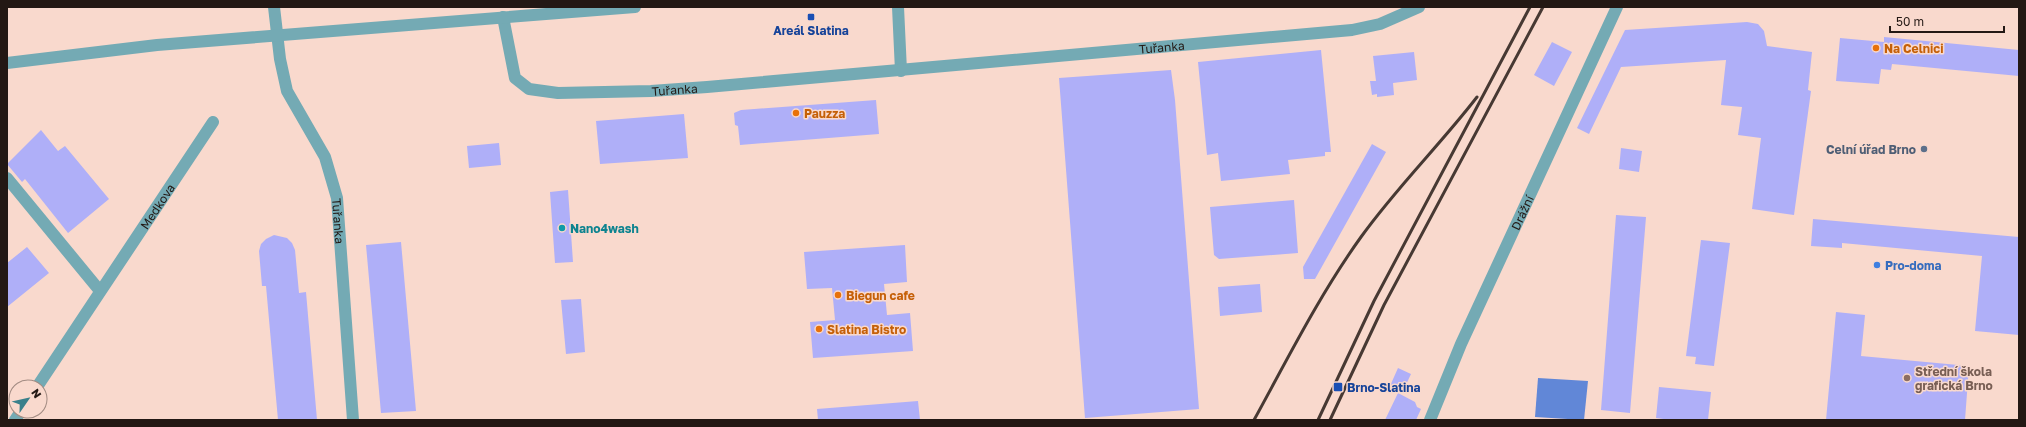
<svg xmlns="http://www.w3.org/2000/svg" width="2026" height="427" font-family="'Golos Text',sans-serif">
  <style>
    .water { fill: #6187d7 }
    .building { fill: #afaff8 }
    .lines { fill: none; stroke-linecap: round; stroke-linejoin: round }
    .minor { stroke: #74aab4; stroke-width: 12 }
    .tertiary { stroke: #74aab4; stroke-width: 12 }
    .rail { stroke: #473933; stroke-width: 3 }
    .transit-dot { fill: #1a4fb4; stroke: #f9d9cd; stroke-width: 1.5 }
    .food-dot { fill: #e8710a; stroke: #f9d9cd; stroke-width: 1.5 }
    .service-dot { fill: #5c6f8a; stroke: #f9d9cd; stroke-width: 1.5 }
    .culture-dot { fill: #0f9aa8; stroke: #f9d9cd; stroke-width: 1.5 }
    .shop-dot { fill: #3f7fe0; stroke: #f9d9cd; stroke-width: 1.5 }
    .education-dot { fill: #8d6e63; stroke: #f9d9cd; stroke-width: 1.5 }
    .labels { text-anchor: middle; dominant-baseline: central; stroke-width: 3; stroke-linejoin: round; paint-order: stroke }
    .transit-label { font-size: 12px; font-weight: bold; fill: #164399; stroke: #f9d9cd }
    .street-label { font-size: 12px; fill: #231814; stroke: #f9d9cd }
    .food-label { font-size: 12px; font-weight: bold; fill: #c56008; stroke: #f9d9cd; text-anchor: start }
    .service-label { font-size: 12px; font-weight: bold; fill: #4e5e75; stroke: #f9d9cd; text-anchor: end }
    .culture-label { font-size: 12px; font-weight: bold; fill: #0d838f; stroke: #f9d9cd; text-anchor: start }
    .shop-label { font-size: 12px; font-weight: bold; fill: #366cbe; stroke: #f9d9cd; text-anchor: start }
    .education-label { font-size: 12px; font-weight: bold; fill: #785e54; stroke: #f9d9cd; text-anchor: start }
  </style>
  <rect width="100%" height="100%" fill="#f9d9cd"/>
  <path class="water" d="M1538,378L1588,381L1584,420L1535,417Z"/>
  <path class="building" d="M1747,22L1758,24L1764,31L1767,46L1812,52L1808,90L1811,91L1794,215L1752,209L1761,138L1738,135L1742,107L1721,105L1726,60L1621,67L1589,134L1577,128L1625,30Z
    M1884,37L2019,50V76L1892,64L1891,70L1881,69L1879,84L1836,81L1840,38L1884,42Z
    M1552,42L1572,52L1554,86L1534,75Z
    M1321,50L1331,152H1325V156L1288,160L1290,174L1221,181L1218,153L1207,155L1198,62Z
    M1414,52L1417,80L1393,83L1394,95L1377,97V94L1372,95L1370,81H1376L1373,56Z
    M1171,70L1175,100L1199,409L1085,418L1059,78Z
    M876,100L879,134L740,145L738,126L735,125L734,113L741,110Z
    M684,114L688,158L600,164L596,121Z
    M41,130L58,151L65,146L109,199L68,233L25,179L22,182L7,164Z
    M499,143L501,165L469,168L467,146Z
    M1372,144L1386,152L1315,279H1304L1303,267Z
    M1621,148L1642,151L1639,172L1619,169Z
    M568,190L573,262L555,263L550,192Z
    M1294,200L1298,253L1219,259L1214,255L1210,207Z
    M1616,215L1646,217L1630,413L1601,410Z
    M1813,219L2019,237V335L1975,331L1982,256L1842,243V248L1811,246Z
    M274,235L287,238L292,243L295,250L299,293L306,292L317,420H278L266,286H262L259,251L261,244L266,239Z
    M1701,240L1730,243L1714,366L1695,364L1696,357L1686,356Z
    M401,242L416,411L381,413L366,245Z
    M905,245L907,282L884,284L887,315L910,313L913,351L813,358L810,322L835,320L832,288L807,289L804,252Z
    M27,247L49,273L7,307V263Z
    M1260,284L1262,312L1220,316L1218,287Z
    M581,299L585,352L566,354L561,300Z
    M1836,312L1865,315L1861,356L1969,366L1965,420H1826Z
    M1398,368L1411,374L1403,391L1390,386Z
    M1659,387L1711,392L1708,420H1671L1656,418Z
    M1398,393L1415,402L1417,407L1421,409L1416,420H1385Z
    M918,401L920,420H818L817,409Z"/>
  <g class="lines">
    <g class="minor">
      <path id="s1" d="M274,7L280,59L287,91L325,157L337,198L353,420"/>
      <path d="M898,7L901,71"/>
      <path id="s2" d="M503,17L515,78L529,89L558,93L651,91L707,87L1352,30L1380,24L1419,7"/>
      <path d="M7,178L100,291"/>
      <path id="s3" d="M37,387L213,122"/>
      <path d="M15,420L21,411"/>
      <path id="s4" d="M1430,420L1461,344L1617,7"/>
    </g>
    <path class="tertiary" d="M7,63L157,45L635,7"/>
    <path class="rail" d="M1254,420C1288,358 1320,294 1361,237C1396,188 1440,145 1477,97
      M1318,420L1374,301L1530,7
      M1330,420L1384,305L1543,7"/>
  </g>
  <g class="transit-dot">
    <rect x="807" y="13" width="8" height="8" rx="2"/>
    <rect x="1333" y="382" width="10" height="10" rx="2"/>
  </g>
  <g class="food-dot">
    <circle cx="1876" cy="48" r="4"/>
    <circle cx="796" cy="113" r="4"/>
    <circle cx="838" cy="295" r="4"/>
    <circle cx="819" cy="329" r="4"/>
  </g>
  <circle class="service-dot" cx="1924" cy="149" r="4"/>
  <circle class="culture-dot" cx="562" cy="228" r="4"/>
  <circle class="shop-dot" cx="1877" cy="265" r="4"/>
  <circle class="education-dot" cx="1907" cy="378" r="4"/>
  <g class="labels">
    <g class="transit-label">
      <text x="811" y="30">Areál Slatina</text>
      <text x="1347" y="387" text-anchor="start">Brno-Slatina</text>
    </g>
    <g class="street-label">
      <text stroke="none"><textPath href="#s2" startOffset="715">Tuřanka</textPath></text>
      <text stroke="none"><textPath href="#s2" startOffset="226">Tuřanka</textPath></text>
      <text stroke="none"><textPath href="#s3" startOffset="217">Medkova</textPath></text>
      <text stroke="none"><textPath href="#s4" startOffset="227">Drážní</textPath></text>
      <text stroke="none"><textPath href="#s1" startOffset="227">Tuřanka</textPath></text>
    </g>
    <g class="food-label">
      <text x="1884" y="48">Na Celnici</text>
      <text x="804" y="113">Pauzza</text>
      <text x="846" y="295">Biegun cafe</text>
      <text x="827" y="329">Slatina Bistro</text>
    </g>
    <g class="service-label">
      <text x="1916" y="149">Celní úřad Brno</text>
    </g>
    <g class="culture-label">
      <text x="570" y="228">Nano4wash</text>
    </g>
    <g class="shop-label">
      <text x="1885" y="265">Pro-doma</text>
    </g>
    <g class="education-label">
      <text x="1915" y="371">Střední škola<tspan x="1915" dy="14">grafická Brno</tspan></text>
    </g>
  </g>
  <rect width="2026" height="427" fill="none" stroke="#231814" stroke-width="16"/>
  <g transform="translate(28 399) rotate(56)"><circle r="19" fill="#f9d9cd" stroke="#a38c83"/>
  <path d="M0-3L7 15L0 10L-7 15Z" fill="#3a808b"/>
  <text y="-6" font-size="11" font-weight="bold" text-anchor="middle" fill="#231814">N</text>
  </g>
  <path d="M1890 26v6h114v-6" fill="none" stroke="#231814" stroke-width="2"/>
  <text x="1896" y="26" font-size="12" fill="#231814" stroke="#f9d9cd" stroke-width="3" paint-order="stroke">50 m</text>
</svg>
